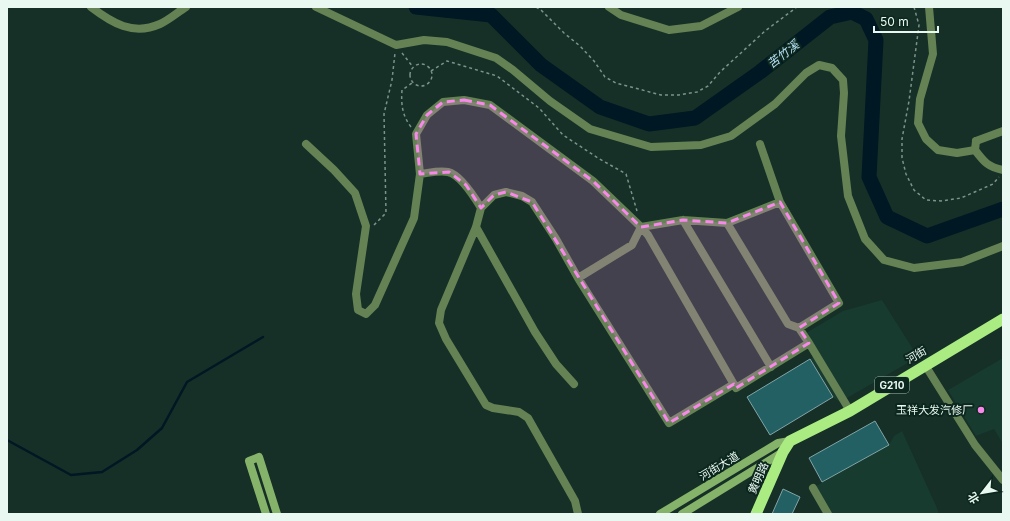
<svg xmlns="http://www.w3.org/2000/svg" width="1010" height="521" font-family="Inter,'Noto Sans SC',sans-serif">
  <style>
    .built { fill: #173b2e }
    .lines { fill: none; stroke-linecap: round; stroke-linejoin: round }
    .stream { stroke: #001724; stroke-width: 2.5 }
    .river { stroke: #001724; stroke-width: 15 }
    .building { fill: #226063; stroke: #82a4a6 }
    .path { stroke: #7d928a; stroke-width: 1.5; stroke-dasharray: 3 3; stroke-linecap: butt }
    .minor { stroke: #658255; stroke-width: 8 }
    .tertiary { stroke: #658255; stroke-width: 8 }
    .secondary { stroke: #86b36a; stroke-width: 8 }
    .trunk { stroke: #aaec81; stroke-width: 11 }
    .marked { fill: #f888ea; fill-opacity: 0.2; stroke: #f888ea; stroke-width: 3; stroke-dasharray: 8 5; stroke-linejoin: round }
    .poi-dot { fill: #f888ea; stroke: #0c271d; stroke-width: 1.5 }
    .labels { text-anchor: middle; dominant-baseline: central; stroke-width: 4; stroke-linejoin: round; paint-order: stroke }
    .shield { fill: #0c271d; stroke: #a7bab2; stroke-width: 1 }
    .shield-label { font-size: 10px; font-weight: bold; fill: #e9f9f2 }
    .street-label { font-size: 11px; fill: #e9f9f2; stroke: #0c271d }
    .poi-label { font-size: 11px; fill: #e9f9f2; stroke: #0c271d; text-anchor: end }
    .water-label { font-size: 12px; font-style: italic; fill: #b7e0f7; stroke: #0c271d }
  </style>
  <rect width="100%" height="100%" fill="#163027"/>
  <path class="built" d="M882,300L918,357L840,402L832,397L770,435L747,397L818,354L806,333L843,311Z
    M1003,358V444L994,429L976,436L948,390Z
    M902,431L937,508L939,514H831L816,486L889,445L894,436Z"/>
  <g class="lines">
    <path class="stream" d="M7,440L71,475L102,472L137,450L162,428L187,382L263,337"/>
    <path class="river" d="M416,7L491,15L541,65L600,107L649,124L695,118L760,72L830,17L852,12L866,19L876,40L869,177L887,217L927,236L1003,209"/>
  </g>
  <path class="building" d="M810,359L833,397L770,435L747,397Z
    M875,421L889,445L822,482L809,458Z
    M783,489L800,497L792,514H772Z"/>
  <g class="lines">
    <path class="path" d="M536,7L541,10L564,33L580,46L594,61L605,77L616,83L661,95H679L697,92L708,86L720,72L765,31L797,7
      M914,7L919,25L909,101L902,139V158L906,174L914,190L926,200L941,201L961,198L993,184L999,177
      M402,53L413,67
      M410 75a11 11 0 1 1 22 0a11 11 0 1 1-22 0Z
      M431,71L447,61L497,76L539,108L563,135L598,158L626,174L637,211
      M411,127C402,115 401,104 402,90L412,83
      M374,225L386,213L384,114L392,80L395,53"/>
    <path class="minor" d="M91,7C112,23 133,36 160,24C169,20 178,12 186,7
      M316,7L396,45L424,40L447,42L496,58L513,70L550,101L590,129L651,147L701,145L731,136L775,104L806,73L819,65L832,68L843,80L844,93L841,136L848,196L865,239L884,260L914,268L962,262L1003,246
      M609,7L621,15L669,30L701,26L738,7
      M929,7L933,54L920,99L918,123L926,139L938,150L957,153L975,150
      M976,141L1003,131
      M306,144L334,170L355,193L366,226L356,294L358,310L366,314L375,305L414,218L420,174L416,134L427,115L443,102L464,100L490,105L593,181L641,227L648,235L736,388L809,343L850,411
      M760,144L780,202L839,303L799,328
      M420,174C429,173 439,170 448,172C461,175 475,198 481,208
      M683,220L771,367
      M727,223L788,324L799,328L809,343
      M476,227L535,332L556,364L574,384
      M578,278L632,245L641,227L683,220L727,223L780,202
      M925,365L975,445L1003,480
      M813,488L828,514
      M578,514L575,501L528,418L519,412L493,408L486,405L446,339L439,323L441,310L476,227L481,208L494,195L506,192L522,196L532,202L556,239L578,278L669,423L734,384"/>
    <path class="tertiary" d="M976,141L975,150C984,162 988,167 1003,170"/>
    <path class="secondary" d="M266,514L249,461L259,457L277,514
      M660,514L778,443L790,441
      M682,514L783,452"/>
    <path class="trunk" d="M756,514L783,452L790,441L850,411L1003,319"/>
  </g>
  <path class="marked" d="M464,100L490,105L593,181L641,227L683,220L727,223L780,202L839,303L799,328L809,343L736,388L734,384L669,423L532,202L506,192L494,195L481,208L466,185L449,172L420,174L416,134L427,115L443,102Z"/>
  <circle class="poi-dot" cx="981" cy="410" r="4"/>
  <g class="labels">
    <rect class="shield" x="875" y="377" width="34" height="16" rx="3"/>
    <g class="shield-label">
      <text x="892" y="385">G210</text>
    </g>
    <g class="street-label">
      <text transform="translate(916 355) rotate(-31)">河街</text>
      <text transform="translate(719 466) rotate(-31)">河街大道</text>
      <text transform="translate(758 478) rotate(-66)">黄明路</text>
    </g>
    <g class="poi-label">
      <text x="973" y="410">玉祥大发汽修厂</text>
    </g>
    <g class="water-label">
      <text transform="translate(783 54) rotate(-38)">苦竹溪</text>
    </g>
  </g>
  <rect width="1010" height="521" fill="none" stroke="#e9f9f2" stroke-width="16"/>
  <g transform="translate(982 493) rotate(239)" stroke="#0c271d" stroke-width="3" paint-order="stroke">
  <path d="M0-3L7 15L0 10L-7 15Z" fill="#e9f9f2"/>
  <text y="-6" font-size="11" font-weight="bold" text-anchor="middle" fill="#e9f9f2">北</text>
  </g>
  <path d="M874 26v6h64v-6" fill="none" stroke="#e9f9f2" stroke-width="2"/>
  <text x="880" y="26" font-size="12" fill="#e9f9f2" stroke="#0c271d" stroke-width="3" paint-order="stroke">50 m</text>
</svg>
